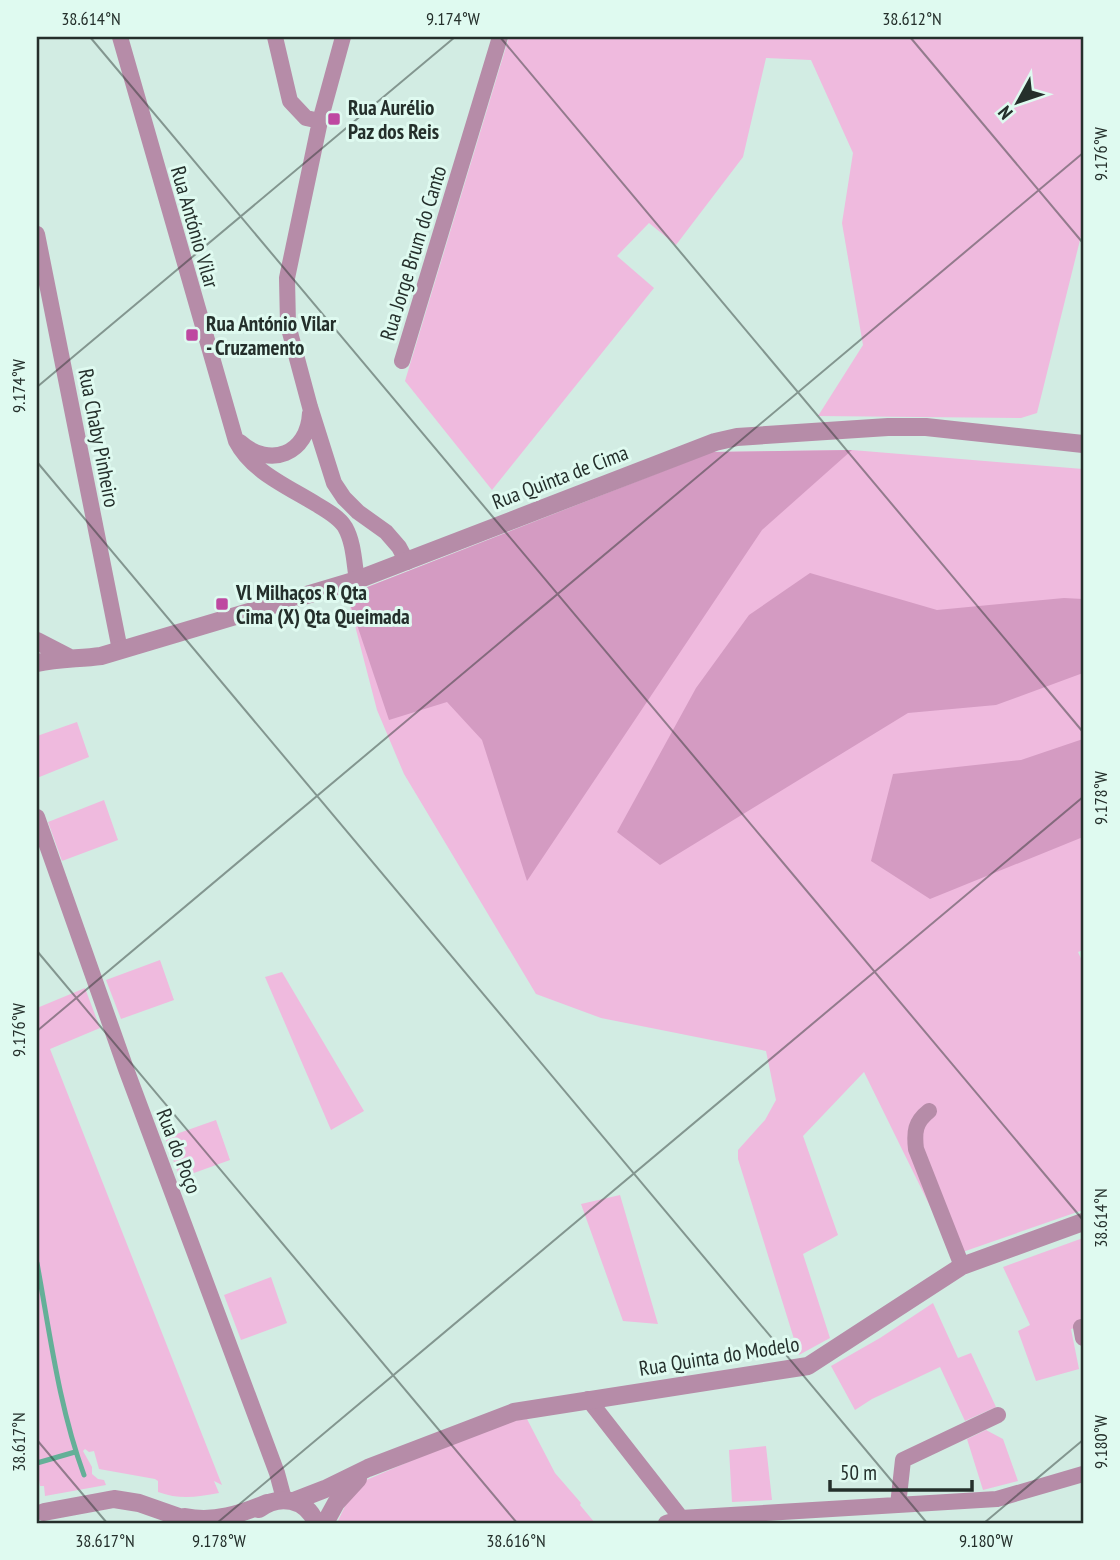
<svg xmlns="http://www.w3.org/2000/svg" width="1120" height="1560" font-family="'PT Sans Narrow',sans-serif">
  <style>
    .green { fill: #efbade }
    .forest { fill: #d49bc2 }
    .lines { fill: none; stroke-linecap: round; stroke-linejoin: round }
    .stream { stroke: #64b098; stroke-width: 5 }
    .minor { stroke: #b68ca8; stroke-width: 16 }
    .tertiary { stroke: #b68ca8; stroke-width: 18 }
    .ticks { fill: none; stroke: #242f2b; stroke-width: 2; stroke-opacity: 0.45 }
    .poi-dot { fill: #be49a1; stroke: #dffaf0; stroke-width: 2.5 }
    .labels { text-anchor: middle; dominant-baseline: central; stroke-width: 6; stroke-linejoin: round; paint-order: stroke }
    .poi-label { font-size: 21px; font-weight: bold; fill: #242f2b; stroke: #dffaf0; text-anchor: start }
    .street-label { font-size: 21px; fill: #242f2b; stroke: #dffaf0 }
    .neatline { fill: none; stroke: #242f2b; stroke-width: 2.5 }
    .ticks-label { font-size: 18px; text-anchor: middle; fill: #242f2b }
  </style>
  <rect width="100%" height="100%" fill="#d2ece3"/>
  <path class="green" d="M509,37H1083V228L1037,413L1021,418L818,416L863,345L842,223L853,153L811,60L766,58L743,157L676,245L649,223L617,256L654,288L492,490L405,381Z
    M852,450L1083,469V950L1078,952L1083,963V1210L954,1255L864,1072L803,1136L838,1235L803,1254L830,1338L799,1355L738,1159V1150L765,1120L776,1100L766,1051L601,1018L536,994L404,774L377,710L347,595L712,452Z
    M77,722L89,757L37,778V736Z
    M104,800L118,840L62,861L48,822Z
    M160,960L174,1000L121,1019L106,980Z
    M282,972L364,1111L331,1130L265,977Z
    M85,988L100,1028L50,1049L222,1485L214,1481L219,1493C197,1497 180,1500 158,1492V1481L155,1479L99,1469L94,1451L89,1452L85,1449L83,1451L92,1467V1474L98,1479L104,1480L106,1485L45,1496L44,1486H40L37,1468V1008Z
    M216,1120L230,1160L180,1178L165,1138Z
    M620,1195L658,1324L623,1321L581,1204Z
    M1083,1238V1326L1071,1329L1079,1369L1036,1381L1018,1331L1030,1325L1003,1267Z
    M271,1277L287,1323L241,1340L224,1295Z
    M933,1303L958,1358L971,1353L996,1407L965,1421L940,1367L872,1399L855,1410L831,1366L880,1338Z
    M527,1419L555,1473L581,1503L580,1505L595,1523H337L347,1502L364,1481L501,1422Z
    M986,1430L1003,1439L1018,1481L983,1490L967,1439Z
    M766,1446L772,1500L732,1502L729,1450Z"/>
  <path class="forest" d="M852,450L762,530L527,881L482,740L447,702L389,720L347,595L712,452Z
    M810,573L937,610L1064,598L1083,599V673L996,705L908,713L660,865L617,832L696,688L749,615Z
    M1083,739V837L930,899L871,861L893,774L1021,760Z"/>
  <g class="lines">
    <path class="stream" d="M37,1263C50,1334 59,1407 84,1475
      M37,1463L75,1452"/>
    <path class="minor" d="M120,37L236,441C252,472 287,486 316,504C326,510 339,517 345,527C354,543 354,563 357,580
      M275,37L290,101L306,118L320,121
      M343,37L320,121L287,278L288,325L310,407L334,483L344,498L358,512L386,532L399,547L407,562
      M37,234L120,650
      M402,361L500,37
      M240,442C270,469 308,454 310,413
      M37,817L126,1069L277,1473L284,1499
      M929,1111C915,1122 914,1132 916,1149L962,1266
      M1081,1327L1083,1338
      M588,1399L685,1523
      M898,1505L903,1460L998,1415
      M666,1523L681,1518L997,1499L1083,1474"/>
    <path class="tertiary" d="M37,641L68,657
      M37,663C58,658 79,659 101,656L357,580L715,442L737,437L888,427H926L1083,444
      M294,1501L325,1489L368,1468L514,1412L808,1366L962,1266L1083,1222
      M259,1509C279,1494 306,1498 316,1523
      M44,1512L114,1499L139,1503L196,1523
      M185,1517C214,1523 241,1514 267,1503
      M325,1523L336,1503L358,1479"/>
  </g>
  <path class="ticks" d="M90,37L1083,1220M500,37L1083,732M910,37L1083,243M37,387L455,37M37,462L927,1523M37,951L517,1523M37,1031L1083,153M37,1440L107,1523M217,1523L1083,797M984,1523L1083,1440"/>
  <g class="poi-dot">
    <rect x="327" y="112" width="14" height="14" rx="3.5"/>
    <rect x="185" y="328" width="14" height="14" rx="3.5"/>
    <rect x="215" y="597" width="14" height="14" rx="3.5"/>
  </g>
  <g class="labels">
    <g class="poi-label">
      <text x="348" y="107">Rua Aurélio<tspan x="348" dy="24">Paz dos Reis</tspan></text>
      <text x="206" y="323">Rua António Vilar<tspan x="206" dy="24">- Cruzamento</tspan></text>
      <text x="236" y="592">Vl Milhaços R Qta<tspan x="236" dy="24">Cima (X) Qta Queimada</tspan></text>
    </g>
    <g class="street-label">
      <text transform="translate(195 227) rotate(74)">Rua António Vilar</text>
      <text transform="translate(413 253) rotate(-73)">Rua Jorge Brum do Canto</text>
      <text transform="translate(99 438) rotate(79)">Rua Chaby Pinheiro</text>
      <text transform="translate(560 477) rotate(-21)">Rua Quinta de Cima</text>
      <text transform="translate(179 1151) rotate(69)">Rua do Poço</text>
      <text transform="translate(719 1356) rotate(-9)">Rua Quinta do Modelo</text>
    </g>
  </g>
  <rect width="1120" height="1560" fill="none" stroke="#dffaf0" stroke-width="77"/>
  <g transform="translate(1018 102) rotate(230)" stroke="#dffaf0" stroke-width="5" paint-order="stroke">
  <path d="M0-5L12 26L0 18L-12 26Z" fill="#242f2b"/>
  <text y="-10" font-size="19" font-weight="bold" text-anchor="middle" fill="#242f2b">N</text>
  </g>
  <path d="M830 1480v10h142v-10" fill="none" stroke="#242f2b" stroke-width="3.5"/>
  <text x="840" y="1480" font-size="21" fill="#242f2b" stroke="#dffaf0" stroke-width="5" paint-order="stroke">50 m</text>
  <rect x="38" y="38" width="1044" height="1484" class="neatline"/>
  <g class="ticks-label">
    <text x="91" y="25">38.614°N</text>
    <text x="453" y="25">9.174°W</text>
    <text x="912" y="25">38.612°N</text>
    <text transform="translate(1101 154) rotate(-90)" y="6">9.176°W</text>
    <text transform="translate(19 386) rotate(-90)" y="6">9.174°W</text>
    <text transform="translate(1101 798) rotate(-90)" y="6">9.178°W</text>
    <text transform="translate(19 1030) rotate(-90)" y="6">9.176°W</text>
    <text transform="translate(1101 1218) rotate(-90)" y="6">38.614°N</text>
    <text transform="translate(1101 1442) rotate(-90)" y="6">9.180°W</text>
    <text transform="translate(19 1442) rotate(-90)" y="6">38.617°N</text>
    <text x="105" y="1547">38.617°N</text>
    <text x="219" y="1547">9.178°W</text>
    <text x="516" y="1547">38.616°N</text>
    <text x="986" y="1547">9.180°W</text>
  </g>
</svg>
